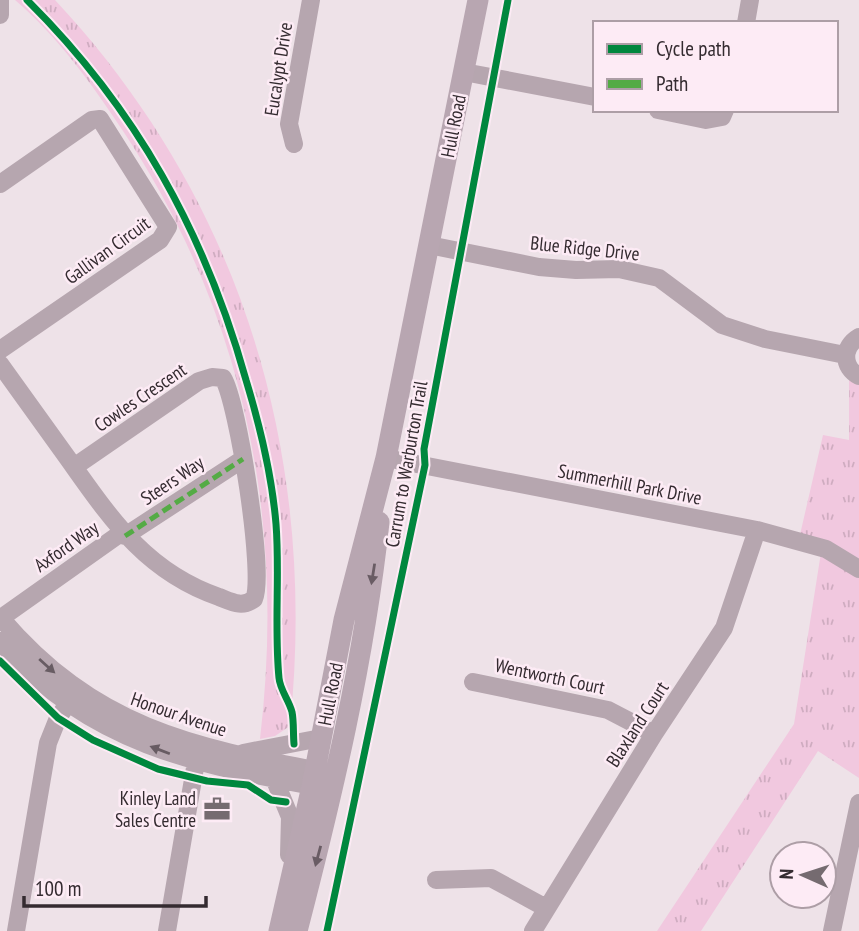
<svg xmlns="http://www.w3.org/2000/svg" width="859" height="931" font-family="'PT Sans Narrow',sans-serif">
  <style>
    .park { fill: url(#park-tufts) }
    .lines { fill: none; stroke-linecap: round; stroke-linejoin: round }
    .minor { stroke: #b6a6af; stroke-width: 18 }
    .major { stroke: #b8a6b1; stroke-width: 21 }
    .quiet { stroke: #54ab45; stroke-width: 5; stroke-dasharray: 10 5; stroke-linecap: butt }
    .cycleway-casing { stroke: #fdebf5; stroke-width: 11 }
    .cycleway { stroke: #00873e; stroke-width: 7 }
    .oneway { fill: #695c64 }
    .oneway2 { fill: #685c63 }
    .labels { text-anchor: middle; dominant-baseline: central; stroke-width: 5; stroke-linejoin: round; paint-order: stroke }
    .street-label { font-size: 19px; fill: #342b30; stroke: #fdebf5 }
    .poi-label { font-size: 19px; fill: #342b30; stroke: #fdebf5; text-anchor: end }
  </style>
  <defs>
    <pattern id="park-tufts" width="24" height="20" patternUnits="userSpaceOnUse" patternTransform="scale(1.75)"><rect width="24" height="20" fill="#f1c8df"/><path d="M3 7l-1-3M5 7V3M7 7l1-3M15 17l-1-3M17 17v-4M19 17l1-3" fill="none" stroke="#cfacc0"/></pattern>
  </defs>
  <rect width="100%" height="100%" fill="#eee2e8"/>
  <path class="park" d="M15,0H55C242,200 318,455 290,726L275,736L260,739C286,521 245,315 123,131C92,84 58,37 15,0Z
    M849,379L859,383V778L818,751L701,931H657L794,724L822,546L799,539L823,435L849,440Z"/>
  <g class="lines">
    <path class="minor" d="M0,15V0
      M746,23L750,0
      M464,72L595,97
      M658,110L706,120L722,117L725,110
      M294,144L289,124L311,0
      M0,184L92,120L100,119L168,227L160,240L0,350
      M429,245L539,267L576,270L619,269L659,278L722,325L765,339L845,355
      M859,337C842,347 842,367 859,376
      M0,364C23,396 46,428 69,460C111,519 146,572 219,597C232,602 242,608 254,599C265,575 238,402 223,378L212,377L199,381L74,467
      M386,458L757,530L826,549L859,569
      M125,536L243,459
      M0,617C94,727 189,747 326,772
      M1,618L121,533
      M0,641C87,744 198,765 323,788
      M473,682L608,710L654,734
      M243,753L321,738
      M274,778L290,817L289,855
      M436,880L491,878L546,908
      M16,931L48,743L58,718L75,693
      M167,931L196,762
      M533,931L654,734L724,628L757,530
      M832,931L859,803"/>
    <path class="major" d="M279,931L312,786L344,620L386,458L478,0
      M297,931C332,796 364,661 379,522"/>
    <path class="quiet" d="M125,536L243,459"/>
    <g class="cycleway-casing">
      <path id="cycleway" d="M27,0C136,108 205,233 246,380C260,426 272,476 276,524C280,575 274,627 279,678C280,690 289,700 292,712C294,722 293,733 294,744
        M0,661L58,718L93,740L158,769L207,781L248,785L271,800L286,802
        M327,931L425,465L424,449L508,0"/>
    </g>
    <use href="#cycleway" class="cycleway"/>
  </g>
  <defs><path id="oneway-solid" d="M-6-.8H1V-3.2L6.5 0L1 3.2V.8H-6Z" transform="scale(1.75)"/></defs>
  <g class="oneway">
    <use href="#oneway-solid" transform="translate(373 574) rotate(99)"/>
    <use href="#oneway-solid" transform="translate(318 856) rotate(105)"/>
  </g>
  <g class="oneway2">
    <use href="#oneway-solid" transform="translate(47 666) rotate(42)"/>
    <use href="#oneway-solid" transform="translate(160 750) rotate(-159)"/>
  </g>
  <defs>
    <g id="office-bare" transform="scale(2.1)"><path d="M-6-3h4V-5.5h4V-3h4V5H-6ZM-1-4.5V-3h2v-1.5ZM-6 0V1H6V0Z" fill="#756b70" stroke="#fdebf5" stroke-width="2.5" paint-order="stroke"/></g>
  </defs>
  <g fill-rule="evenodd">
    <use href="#office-bare" x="217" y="809"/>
  </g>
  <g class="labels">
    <g class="street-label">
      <text transform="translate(278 69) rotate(-81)">Eucalypt Drive</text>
      <text transform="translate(453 126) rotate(-79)">Hull Road</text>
      <text transform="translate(585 248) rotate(6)">Blue Ridge Drive</text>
      <text transform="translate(107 250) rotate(-36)">Gallivan Circuit</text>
      <text transform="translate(140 397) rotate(-34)">Cowles Crescent</text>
      <text transform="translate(406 464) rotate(-80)">Carrum to Warburton Trail</text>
      <text transform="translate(172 480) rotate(-34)">Steers Way</text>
      <text transform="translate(630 484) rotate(11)">Summerhill Park Drive</text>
      <text transform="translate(66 546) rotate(-35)">Axford Way</text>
      <text transform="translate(550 676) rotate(12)">Wentworth Court</text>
      <text transform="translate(330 694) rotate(-79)">Hull Road</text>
      <text transform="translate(179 714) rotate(19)">Honour Avenue</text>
      <text transform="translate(637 724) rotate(-57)">Blaxland Court</text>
    </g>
    <g class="poi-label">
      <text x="196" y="798">Kinley Land<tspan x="196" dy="22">Sales Centre</tspan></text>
    </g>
  </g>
  <rect x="593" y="21" width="245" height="91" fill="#fdebf5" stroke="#ad9ea6" stroke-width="2"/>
  <rect x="607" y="44" width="35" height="10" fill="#00873e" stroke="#ad9ea6" stroke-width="2"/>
  <text x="656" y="56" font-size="21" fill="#342b30">Cycle path</text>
  <rect x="607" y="79" width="35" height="10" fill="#54ab45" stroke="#ad9ea6" stroke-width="2"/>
  <text x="656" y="91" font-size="21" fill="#342b30">Path</text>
  <g transform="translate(803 875) rotate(273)"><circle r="33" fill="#fdebf5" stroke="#ad9ea6" stroke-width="2"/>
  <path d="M0-5L12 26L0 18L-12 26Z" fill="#756b70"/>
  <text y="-10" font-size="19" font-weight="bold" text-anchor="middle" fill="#342b30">N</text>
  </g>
  <path d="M24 896v10h182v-10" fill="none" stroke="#342b30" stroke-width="3.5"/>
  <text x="35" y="896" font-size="21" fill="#342b30" stroke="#fdebf5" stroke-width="5" paint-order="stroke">100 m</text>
</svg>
